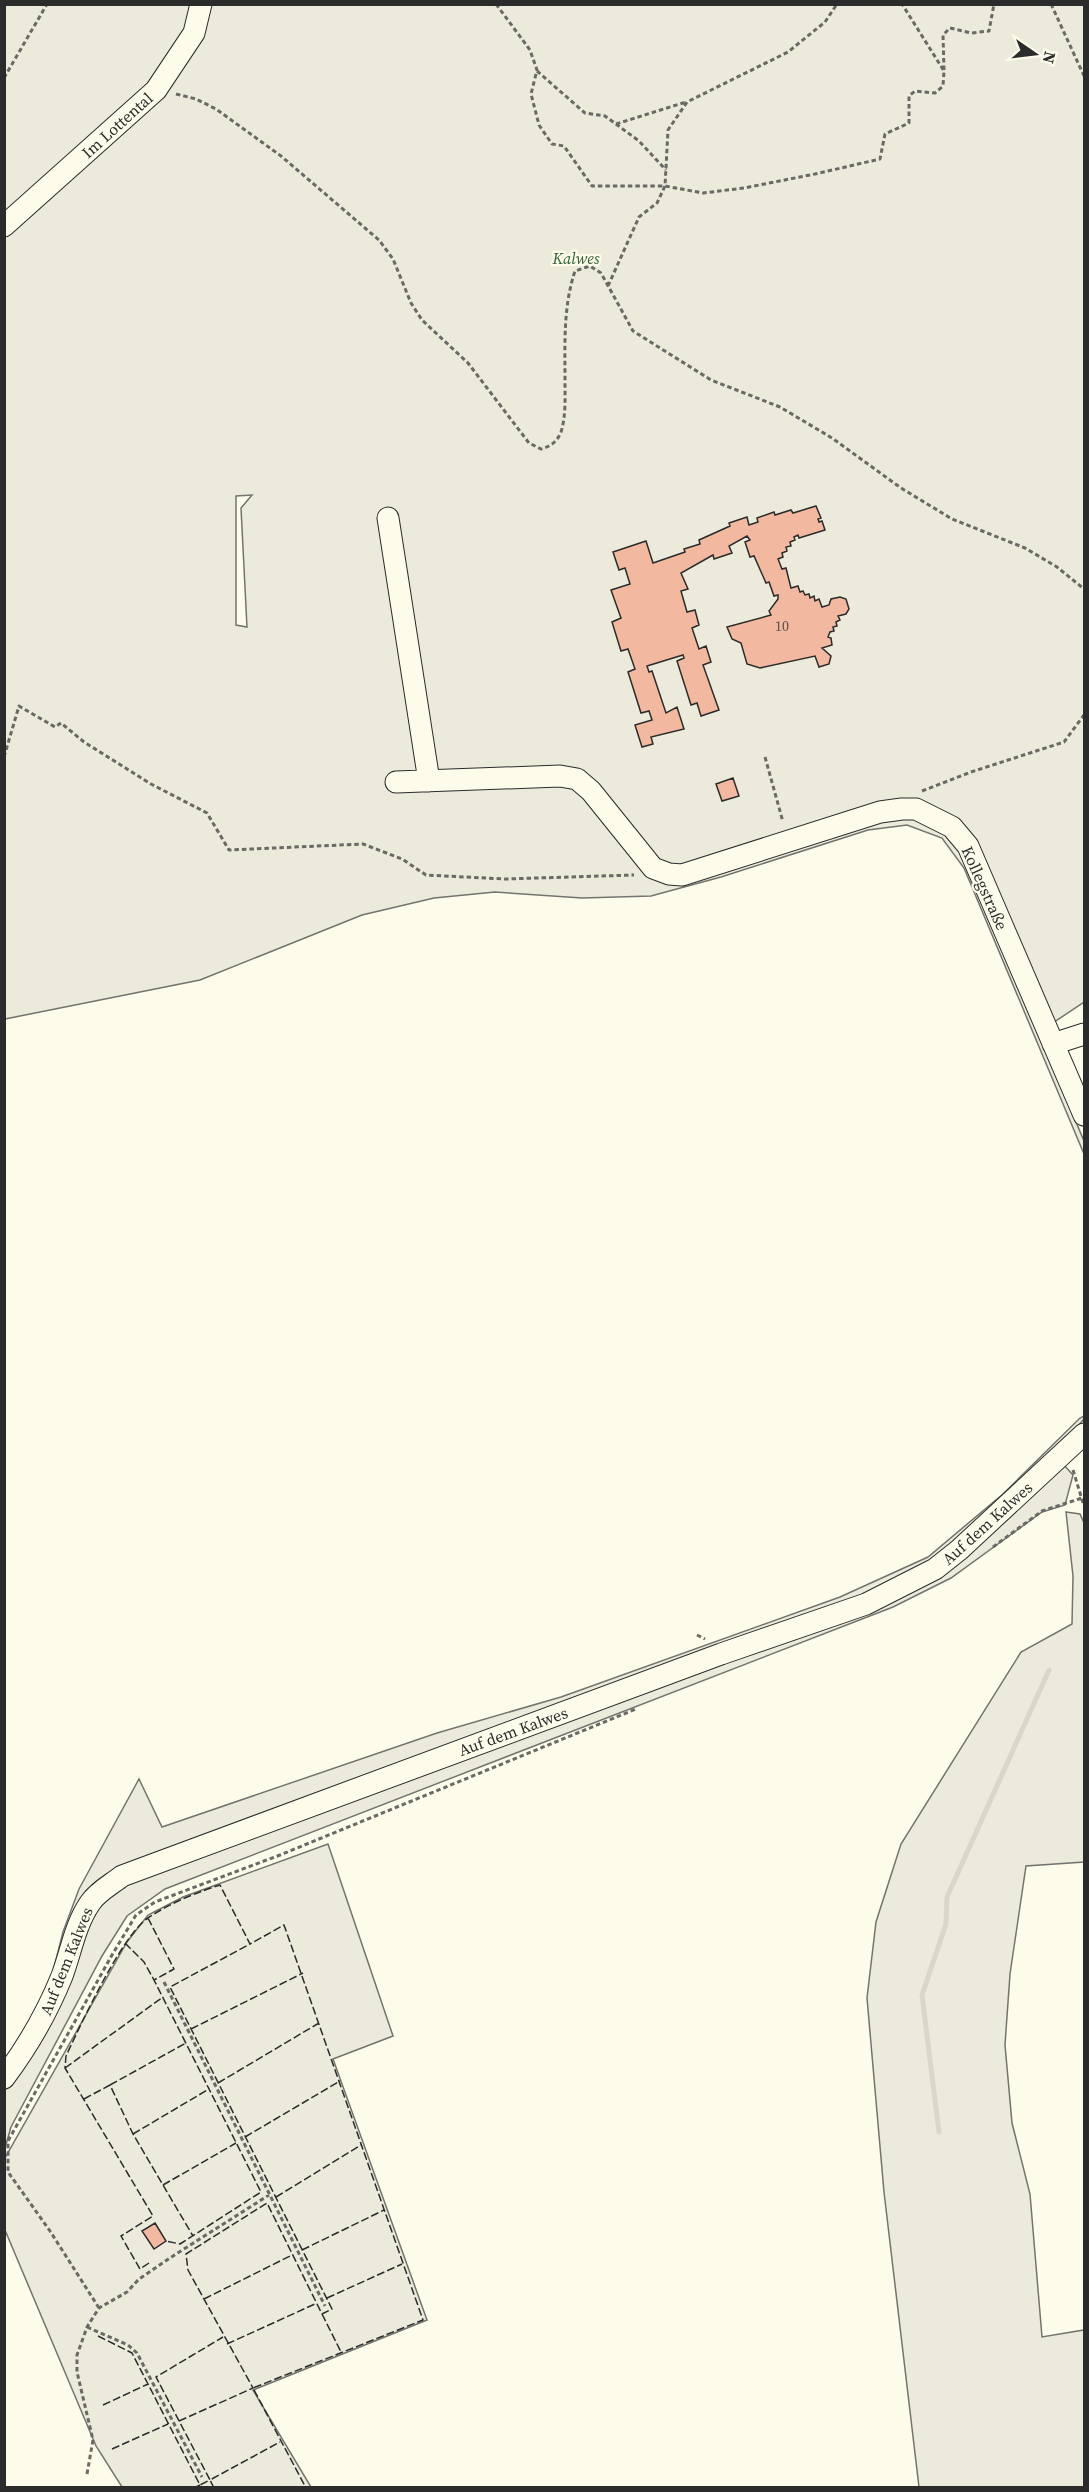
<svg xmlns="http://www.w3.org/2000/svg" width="1089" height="2492" font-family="'Source Serif 4',serif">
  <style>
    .green { fill: #ecebdb; stroke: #74746e; stroke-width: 1.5; fill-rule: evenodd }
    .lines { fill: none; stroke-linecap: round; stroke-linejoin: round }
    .stream { stroke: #d8d7c9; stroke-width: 5 }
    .building { fill: #f2b8a0; stroke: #2b2b2b; stroke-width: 1.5 }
    .minor-casing { stroke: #2b2b2b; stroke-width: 23 }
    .path { stroke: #6a6964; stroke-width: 3; stroke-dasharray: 4.5 3; stroke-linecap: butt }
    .minor { stroke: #fdfbea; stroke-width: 21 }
    .fence { stroke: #2b2b2b; stroke-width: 1.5; stroke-dasharray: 8 3; stroke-linecap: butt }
    .labels { text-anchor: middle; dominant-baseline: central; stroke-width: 4.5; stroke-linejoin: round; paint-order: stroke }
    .number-label { font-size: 14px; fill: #5d4e48 }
    .street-label { font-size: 16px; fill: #2b2b2b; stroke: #fdfbea }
    .park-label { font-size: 16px; font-style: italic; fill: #34623c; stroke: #fdfbea }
  </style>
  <rect width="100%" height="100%" fill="#fdfbea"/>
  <path class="green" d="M5,5H1084V1002L1038,1033L1084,1141V1154L964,868L942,838L907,825L868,830L721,877L651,896L582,898L495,892L434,898L362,915L200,980L5,1019ZM252,495L241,508L247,627L236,625V496Z
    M1084,1416V1419L1060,1446L930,1562L847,1602L121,1868L50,1983L63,1932L79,1889L139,1779L162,1827L437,1733L561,1697L840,1597L928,1557L1003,1494L1080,1418Z
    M1063,1464L1073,1475L1065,1505L1042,1512L951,1578L893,1607L165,1889L127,1916L102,1956L11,2127L5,2148V2090L18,2073L92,1917L104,1901L133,1879L871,1610Z
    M1066,1512L1080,1514L1084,1523V1862L1026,1866L1010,1974L1005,2045L1012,2123L1030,2194L1042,2337L1084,2330V2487H919L884,2192L867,1998L876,1922L901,1844L1021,1652L1072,1624L1073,1576Z
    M328,1844L393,2036L333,2059L427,2320L253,2390L311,2487H122L96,2446L5,2230V2158L127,1942L148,1915L183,1897Z"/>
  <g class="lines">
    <path class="stream" d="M939,2132L922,1995L946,1924L947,1897L1049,1670"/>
  </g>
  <path class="building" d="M816,506L821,518L818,519L819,522L822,521L825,530L799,538L798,535L794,537L795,540L790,542L791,546L786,547L787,551L782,553L783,557L778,559L782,569L786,568L791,588L798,586L800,592L803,591L805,595L809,594L810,598L814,596L815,601L819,599L822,607L829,605L831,599L840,597L846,599L849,609L846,614L838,616L840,620L836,622L837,626L833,627L834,631L830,632L828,637L831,638L832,645L822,648L831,656L829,664L819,667L815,656L760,668L747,664L741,643L732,639L727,627L771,615L769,611L778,599V595L774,596L769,582L766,583L754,556L750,557L745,542L750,540L747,536L729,546L732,553L714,559L713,555L681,573L688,589L681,591L687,612L695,610L699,625L692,628L699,649L706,646L711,662L703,665L719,710L701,716L697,703L691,705L677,661L684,658L683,655L647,666L649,672L652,671L666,713L677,707L684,729L651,737L653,744L642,747L635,725L652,720L649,711L641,713L628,672L635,669L628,649L621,651L612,622L621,618L611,590L630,584L625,568L619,570L613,552L646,541L653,563L685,552L684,549L700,544L699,540L730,526L729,523L747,517L749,525L758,522L757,518L774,512L775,515L791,510L793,513Z
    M733,778L739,796L722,801L716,784Z
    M155,2223L166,2241L154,2249L142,2231Z"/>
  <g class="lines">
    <g class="minor-casing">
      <path id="minor" d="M4,226L156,90L194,33L201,4
        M388,518L429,781
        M396,782L560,776L577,779L591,791L653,868L669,874L682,875L880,812L902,809H916L952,827L968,846L1084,1115
        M1053,1044L1084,1034
        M4,2078C28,2046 47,2013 62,1976C71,1952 75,1925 90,1903C97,1892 112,1884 122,1876L721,1654L866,1604L935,1569L959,1550L1084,1434"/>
    </g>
    <path class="path" d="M496,4L530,50L537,70L531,94L539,125L552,144L564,146L592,186H665L703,193L744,188L815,174L880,159L885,134L909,123V96L915,91L935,93L943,86L944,71L902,4
      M1051,4L1084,76
      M944,70L943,35L950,28L971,33L989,31L994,4
      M537,71L585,113L605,116L639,141L666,170
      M4,78L47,4
      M176,94L196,99L216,109L281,156L379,240L393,259L411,303L422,320L468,363L529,443L541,449C551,446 557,442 561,432C566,416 565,398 565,381C565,344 563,307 575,271L590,266L601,273L633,331L711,380L780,407L832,438L901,488L952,519L1025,548L1057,567L1084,589
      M616,124L686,102
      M608,286L639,217L657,203L665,186L668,130L687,102L788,52L825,22L837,4
      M4,757L19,706L55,727L61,723L84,742L151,784L207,813L229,850L363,844L402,859L426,875L505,879L634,875
      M765,757L783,822
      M922,791L971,772L1064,742L1084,715
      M1073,1470L1084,1506
      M993,1547L1042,1511L1082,1498
      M697,1635L705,1639
      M164,1982L325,2306
      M99,2308L50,2231L8,2172V2141L112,1955L136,1915L155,1902L280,1855L636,1709
      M87,2327L128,2345L137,2353L202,2477
      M87,2474L93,2440L77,2372V2355L87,2327L99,2308L127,2292L139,2279L173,2256L269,2195"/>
    <use href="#minor" class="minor"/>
    <path class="fence" d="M148,1918L174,1969L154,1980L261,2192L180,2244L166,2241
      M125,1943L144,1962L154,1980
      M191,2029L303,1973
      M65,2068L163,1997
      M218,2083L319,2023
      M110,2085L186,2043
      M84,2099L110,2085L133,2134L193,2236
      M133,2134L209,2089
      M245,2137L340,2081
      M163,2185L236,2143
      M276,2197L361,2145
      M302,2250L384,2210
      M149,2263L140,2269L121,2236L153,2216L65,2068L66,2056C81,2024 122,1935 148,1918C170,1903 195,1893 220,1885L250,1944L284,1925L423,2320L253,2388L306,2488
      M327,2298L402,2264
      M204,2299L292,2255
      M322,2314L341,2352
      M98,2336L132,2353L200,2485L210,2480L156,2377L223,2337
      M227,2344L317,2303
      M103,2405L148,2384
      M179,2421L253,2388L188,2270L186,2254L267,2203L322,2314L332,2309L170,1987L250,1944
      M112,2449L168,2424
      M194,2488L200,2485
      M214,2488L210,2480L280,2442"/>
  </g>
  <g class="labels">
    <g class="number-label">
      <text x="782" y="626">10</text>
    </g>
    <g class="street-label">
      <text transform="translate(117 125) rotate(-42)">Im Lottental</text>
      <text transform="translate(985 888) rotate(66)">Kollegstraße</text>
      <text transform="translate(987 1523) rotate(-42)">Auf dem Kalwes</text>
      <text transform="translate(513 1731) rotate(-20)">Auf dem Kalwes</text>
      <text transform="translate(66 1961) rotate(-68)">Auf dem Kalwes</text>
    </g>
    <g class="park-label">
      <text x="576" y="258">Kalwes</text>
    </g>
  </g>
  <rect width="1089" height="2492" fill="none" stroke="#2b2b2b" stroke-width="12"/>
  <g transform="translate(1035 54) rotate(104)" stroke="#fdfbea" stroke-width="4.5" paint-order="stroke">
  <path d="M0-4.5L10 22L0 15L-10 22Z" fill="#2b2b2b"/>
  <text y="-9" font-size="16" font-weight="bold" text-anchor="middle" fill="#2b2b2b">N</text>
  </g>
</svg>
